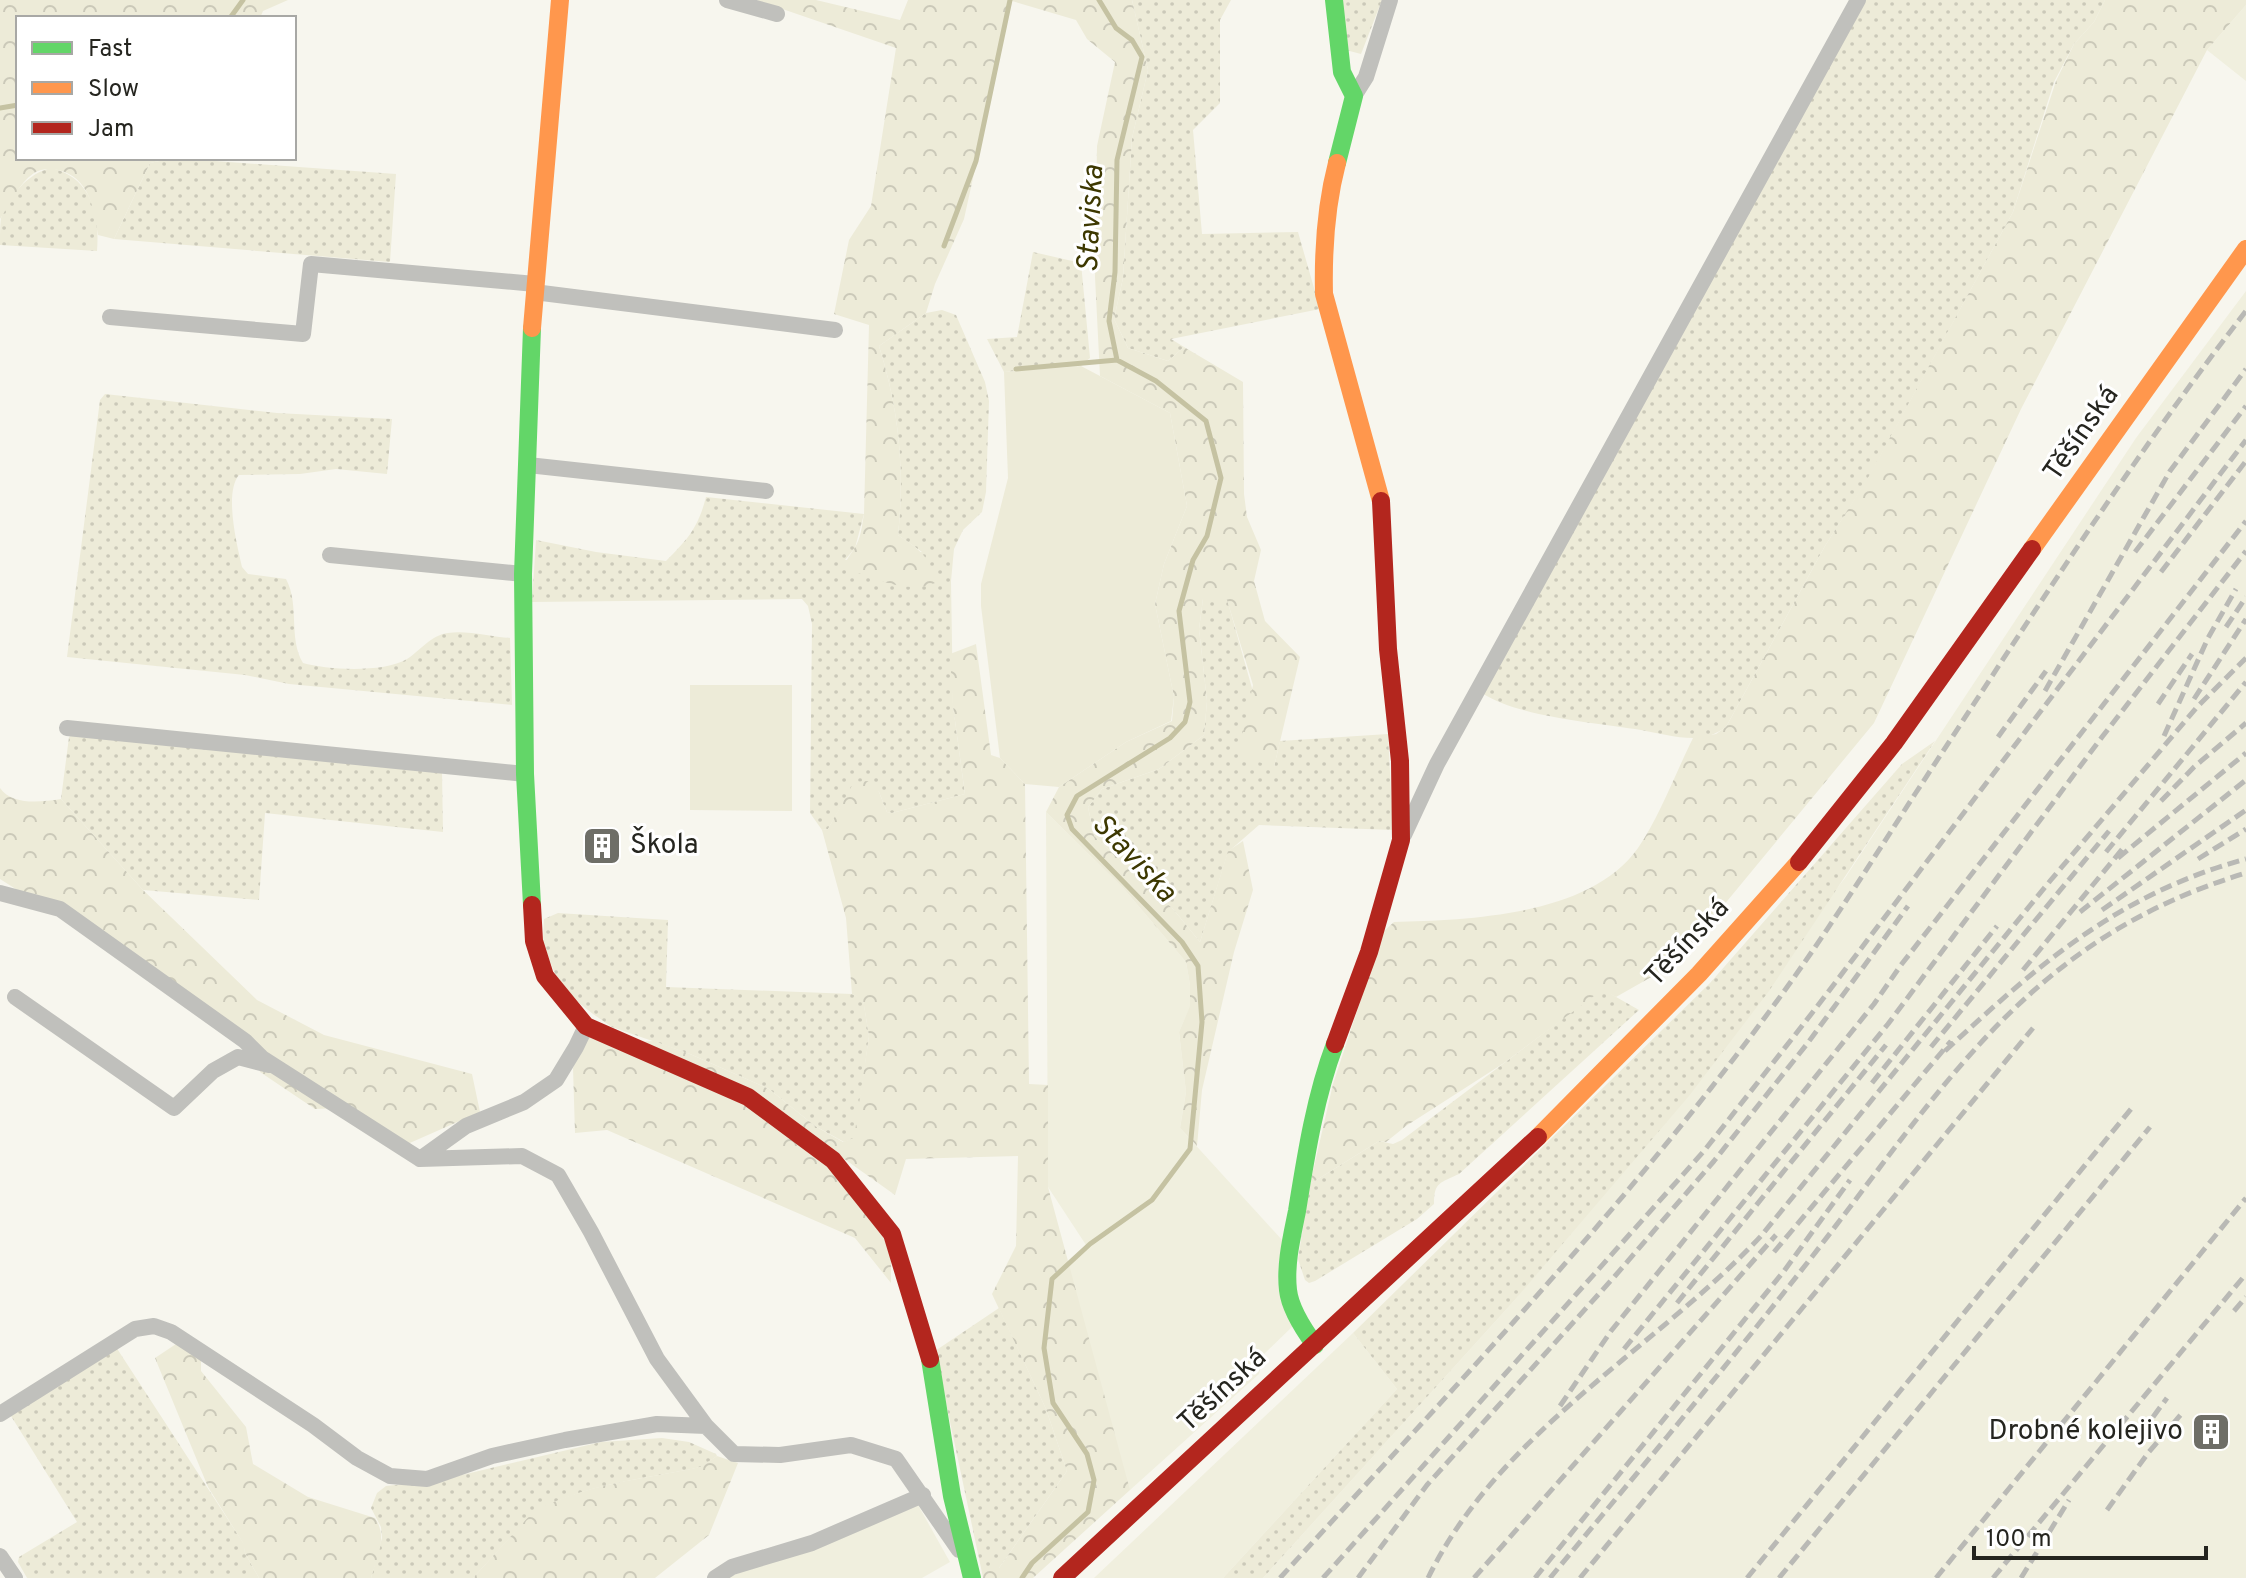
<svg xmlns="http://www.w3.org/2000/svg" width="2246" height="1578" font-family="Overpass,sans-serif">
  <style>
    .built { fill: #f0efde }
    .grass { fill: url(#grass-dots) }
    .forest { fill: url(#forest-crowns) }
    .green { fill: #edebd8 }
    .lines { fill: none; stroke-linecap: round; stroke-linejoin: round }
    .stream { stroke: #c5c2a2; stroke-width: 5 }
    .street { stroke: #c0c0bc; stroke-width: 16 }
    .fast { stroke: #63d668; stroke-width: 18 }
    .slow { stroke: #ff974d; stroke-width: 18 }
    .jam { stroke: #b3261e; stroke-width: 18 }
    .rail { stroke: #b9b9b5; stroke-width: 5; stroke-dasharray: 12 6; stroke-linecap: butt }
    .labels { text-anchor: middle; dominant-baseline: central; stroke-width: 6; stroke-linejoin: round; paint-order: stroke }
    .street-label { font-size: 28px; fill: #25251f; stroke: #fff }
    .poi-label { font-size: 28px; fill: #25251f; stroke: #fff; text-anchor: start }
    .water-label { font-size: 30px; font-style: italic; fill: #3d3801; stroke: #fff }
  </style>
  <defs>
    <pattern id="grass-dots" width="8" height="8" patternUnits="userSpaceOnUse" patternTransform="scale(2)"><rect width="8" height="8" fill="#edebd8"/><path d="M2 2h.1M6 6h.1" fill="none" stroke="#cbc9b9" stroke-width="1.8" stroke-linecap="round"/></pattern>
    <pattern id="forest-crowns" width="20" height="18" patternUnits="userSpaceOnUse" patternTransform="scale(2)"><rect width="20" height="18" fill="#edebd8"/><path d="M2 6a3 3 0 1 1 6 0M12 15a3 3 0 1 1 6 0" fill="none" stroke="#cbc9b9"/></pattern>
  </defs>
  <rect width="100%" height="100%" fill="#f7f6ee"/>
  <path class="built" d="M2246,5V81L2207,50Z
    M2246,291V1578H1263L1513,1302L1845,878L2136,438Z
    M1046,812L1124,889L1186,962L1190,985V1007L1179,1032L1186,1092L1180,1128L1283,1241L1293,1326L1264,1354L1259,1374L1130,1490L1056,1404V1283L1086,1245L1048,1187Z
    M1353,1333L1397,1389L1223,1578H1094Z
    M918,1505L950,1562L922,1578H726Z"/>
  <path class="grass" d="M1132,0H1231L1220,20V103L1193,130L1202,234L1298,232L1320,309L1171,339L1184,347L1168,361L1128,348L1114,319L1123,278L1132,138L1148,70Z
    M1338,0H1382L1361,54L1342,49Z
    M1866,0H2105L2094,22L2074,44L2054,82L2013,212L1869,477L1825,546L1726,727C1716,734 1708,737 1697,738C1679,739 1658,733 1641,730C1597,723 1518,717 1482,693Z
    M173,158L396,174L390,262L114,239L150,163Z
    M51,168C91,177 100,214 97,251L0,245C0,237 0,225 1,218C9,196 28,173 51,168Z
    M1033,252L1081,263L1090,358L1081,366L1004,372L987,339L1017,337Z
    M942,310L956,315L985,382L989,401L986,492L982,512L963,530L954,549L951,581L953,706L965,794L892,813L887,812L879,792L855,782L828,829L822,830L810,813L812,624L808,606L802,599L532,602L536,540L596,552L666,561C688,539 698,528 706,497L864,514L855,548L845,560L922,552L898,535C905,468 899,410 879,346L926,313Z
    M105,394L277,413L392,419L387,474L336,469L300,474L239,475C224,493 237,545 242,567L248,574L286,579C300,605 288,638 303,663C327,670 384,673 407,659C420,651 431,635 448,633C467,630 491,637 510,638L512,705L289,684L245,675L67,657L100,400Z
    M1203,599H1227L1274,767L1280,741L1388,734L1393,830L1259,825L1228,852L1200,942L1173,909L1094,836L1088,807L1102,789L1159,769L1204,735L1207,701L1199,629Z
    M76,732L442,772L443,832L265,813L259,900L143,890L61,799L69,737Z
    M1935,741L1769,991L1689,1096L1513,1302L1263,1578H1223L1397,1389L1353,1333L1710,983L1902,764Z
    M558,913L668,920L666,987L852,994L863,999L869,1036L855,1138L844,1142L815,1126L769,1089L690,1054L612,1027L593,1014L574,999L556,976L543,944L544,919Z
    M1602,989L1639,1010L1459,1174C1440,1183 1434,1182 1434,1204L1417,1219L1315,1281L1309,1283L1305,1280L1298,1259L1310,1184L1379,1141L1393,1144L1402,1140Z
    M999,1308L1046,1409L1067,1471L999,1568H981L935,1351Z
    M116,1347L244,1544L245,1553L259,1578H27L18,1562L19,1557L77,1522L11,1416Z
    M662,1438L689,1442L716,1454L717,1456L701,1467C645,1479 581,1484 532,1514L473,1578H371L382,1538L381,1527L371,1508L377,1493L386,1486L441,1480L601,1442Z"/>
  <path class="forest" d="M0,0H288L263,11L260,18H18V158H173L150,163L114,239L98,235C94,208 89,177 58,170C50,168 40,169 34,173C18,184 10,204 0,219Z
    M756,0H816L900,20L908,0H1132L1148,70L1132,138L1123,278L1114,319L1128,348L1168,361L1184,347L1243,382L1244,494L1247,517L1261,550L1254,581L1265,621L1300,657L1274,767L1238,755L1253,685L1227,600L1203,599L1199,629L1207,701L1204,735L1159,769L1102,789L1088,807L1094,836L1173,909L1200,942L1228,851L1243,841L1253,890L1234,952L1202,1090L1197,1146L1180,1128L1186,1092L1179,1032L1190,1006V985L1186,962L1124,889L1046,812L1059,787L1126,742L1172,721L1174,697L1155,604L1164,564L1187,506L1170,413L1100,376L1095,277L1097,146L1115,62L1087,39L1076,20L1012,1L964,219L935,284L926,313L879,346C899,410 905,468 898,535C920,550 930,556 935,583C907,595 871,577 844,568C846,559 849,557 854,549C861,539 862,525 864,514L869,325L834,314L849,240L871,206L896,48Z
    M2105,0H2246V5L2207,50L2021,409L1874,723L1676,963L1616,997L1602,990L1504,1063L1406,1126L1386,1142L1379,1141L1310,1184L1333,1084L1383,932L1394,922C1469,920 1590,916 1638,848C1659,818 1676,772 1693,738L1716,734L1726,727L1825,546L1869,476L2013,212L2056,81L2074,44L2094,22Z
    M976,644L991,755L1000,758L1025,784L1029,1084L1048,1085V1187L1130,1490L1033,1578H983L981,1568H999L1067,1471L1046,1409L992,1294L1016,1246L1018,1156L906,1159L895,1195L843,1158L891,1253V1283L855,1238L607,1130L575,1133L573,1068L588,1035L616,1043L654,1041L690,1054L769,1089L815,1126L843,1142L854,1138L869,1036L863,1000L852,994L846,918L822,830L828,829L854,782L868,781L879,792L887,812L892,813L965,794L953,706L950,654Z
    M0,788C13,806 41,802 61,799L143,890L257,1000L324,1035L472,1074L480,1112L403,1146L338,1108L315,1109L260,1072L250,1038L0,879Z
    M179,1342L201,1358V1371L246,1427L253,1464L308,1497L375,1518C388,1537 377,1557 371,1578H259L245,1553L243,1543L208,1487L155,1358Z
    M717,1456L738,1463L709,1535L655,1578H473L532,1513C581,1484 645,1479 700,1467Z"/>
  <path class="green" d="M1081,366L1170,413L1187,506L1164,564L1155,604L1174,697L1171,721L1126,742L1059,787L1025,784L1000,758L981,606V584L1008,478L1004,372Z
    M690,685H792V811L690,810Z"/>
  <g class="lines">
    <path class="stream" d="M230,18L243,0
      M0,108L18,105
      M944,246L976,161L1010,0
      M1016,369L1117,360
      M1022,1578L1032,1563L1088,1512L1094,1480L1087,1454L1053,1403L1044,1348L1052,1279L1090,1244L1152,1200L1190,1149L1202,1022L1198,966L1182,942L1072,829L1067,815L1077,796L1170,738L1185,722L1190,702L1179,611L1193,560L1207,536L1221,478L1206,421L1156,381L1117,360L1109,321L1115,272L1117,160L1142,57L1132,40L1116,28L1099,0"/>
    <path class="street" d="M727,0L777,14
      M1354,96L1366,77L1390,0
      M534,292L835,330
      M110,317L303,334L311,264L535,284
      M528,465L766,491
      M330,555L523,574
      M67,728L525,774
      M1404,835L1437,764L1858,0
      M0,893L60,909L245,1041L262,1058L420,1159
      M15,997L174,1108L213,1071L238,1057L269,1065
      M586,1026L576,1047L556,1080L524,1102L466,1126L420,1159L522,1156L558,1175L591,1232L657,1359L706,1426L734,1454L780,1455L851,1445L896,1459L959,1550
      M0,1414L135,1329L154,1326L171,1332L313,1425L357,1458L390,1476L427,1479L492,1456L565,1440L657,1424L706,1426
      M0,1556L15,1578
      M715,1578L732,1567L812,1543L923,1495"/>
    <path class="fast" d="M1334,0L1342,72L1354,96L1337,163
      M532,905L525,774L523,574L532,328
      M1315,1345C1304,1330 1290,1309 1288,1290C1285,1264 1292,1236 1297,1211C1306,1155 1315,1097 1335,1044
      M930,1359L952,1496L972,1578"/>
    <path class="slow" d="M1337,163C1326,205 1323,250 1324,294L1381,501
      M532,328L560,0
      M2032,549L2246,249
      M1538,1137L1699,974L1799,862"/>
    <path class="jam" d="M1799,862L1894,743L2032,549
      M532,905L534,941L545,976L586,1026L748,1097L833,1160L892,1234L930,1359
      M1335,1044L1369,952L1401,840L1400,761L1388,649L1381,501
      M1062,1578L1538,1137"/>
    <path class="rail" d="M2135,552L2246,406
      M2161,572L2246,461
      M2226,627L2246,597
      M2045,691L2170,471L2246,369
      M2194,699L2246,619
      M2158,704L2192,654
      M2164,736L2208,638L2236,589
      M1998,737L2046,671
      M2161,801L2194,767L2246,723
      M2106,852L2246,682
      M2118,858L2246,753
      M2198,859L2246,829
      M2102,910L2246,810
      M2080,912L2246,780
      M2023,970L2124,847
      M1931,1047L2109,831
      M1945,1051C2039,964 2120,893 2246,859
      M1872,1083L1997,926
      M1774,1252L1951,1041
      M1677,1303L1886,1045
      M2234,1311L2246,1297
      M1624,1349L1888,1024L2102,737L2246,551
      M1560,1406L1611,1331L1874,1004L1901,965L2246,521
      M2153,1417L2167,1398
      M2107,1510L2148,1453L2183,1412
      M1280,1578C1451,1391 1627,1206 1777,1001C1826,934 1870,864 1915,794C2022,631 2126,466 2246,311
      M1323,1578L1704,1151L1816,1008L2246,440
      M1358,1578L1427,1485L1615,1276L1714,1161L1807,1044L1908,906
      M1428,1578C1500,1431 1653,1351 1761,1236L2050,881L2197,707L2246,658
      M1474,1578L1776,1235
      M1535,1578L1784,1271L1850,1180
      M1550,1578C1638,1472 1726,1367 1811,1258C1942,1090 2027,939 2246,873
      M1580,1578L2033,1028
      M1747,1578L2131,1109
      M1779,1578L2150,1127
      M1936,1578L2246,1198
      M1993,1578L2246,1274
      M2021,1578L2069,1500"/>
  </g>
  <defs>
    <g id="building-square" transform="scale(2)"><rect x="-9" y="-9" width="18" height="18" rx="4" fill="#6e6e67" stroke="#fff"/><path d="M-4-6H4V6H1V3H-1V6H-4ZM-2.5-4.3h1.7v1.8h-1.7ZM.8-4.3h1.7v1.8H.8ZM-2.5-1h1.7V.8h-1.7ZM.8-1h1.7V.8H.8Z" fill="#fff"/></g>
  </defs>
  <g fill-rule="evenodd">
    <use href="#building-square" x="602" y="846"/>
    <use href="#building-square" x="2211" y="1432"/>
  </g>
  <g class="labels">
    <g class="street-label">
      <text transform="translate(2082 434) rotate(-55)">Těšínská</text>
      <text transform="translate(1688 943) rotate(-47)">Těšínská</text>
      <text transform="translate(1223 1391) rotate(-43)">Těšínská</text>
    </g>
    <g class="poi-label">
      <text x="630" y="846">Škola</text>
      <text x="2183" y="1432" text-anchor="end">Drobné kolejivo</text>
    </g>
    <g class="water-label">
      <text transform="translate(1092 219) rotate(-87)">Staviska</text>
      <text transform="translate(1133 859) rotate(47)">Staviska</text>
    </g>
  </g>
  <rect x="16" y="16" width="280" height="144" fill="#ffffff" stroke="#a8a8a5" stroke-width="2"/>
  <rect x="32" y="42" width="40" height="12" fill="#63d668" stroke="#a8a8a5" stroke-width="2"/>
  <text x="88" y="56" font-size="24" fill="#25251f">Fast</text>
  <rect x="32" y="82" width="40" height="12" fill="#ff974d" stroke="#a8a8a5" stroke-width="2"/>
  <text x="88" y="96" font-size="24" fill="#25251f">Slow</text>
  <rect x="32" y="122" width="40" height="12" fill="#b3261e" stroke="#a8a8a5" stroke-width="2"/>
  <text x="88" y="136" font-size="24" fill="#25251f">Jam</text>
  <path d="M1974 1546v12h232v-12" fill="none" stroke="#25251f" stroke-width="4"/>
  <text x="1986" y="1546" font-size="24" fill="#25251f" stroke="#ffffff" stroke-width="6" paint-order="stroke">100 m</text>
</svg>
